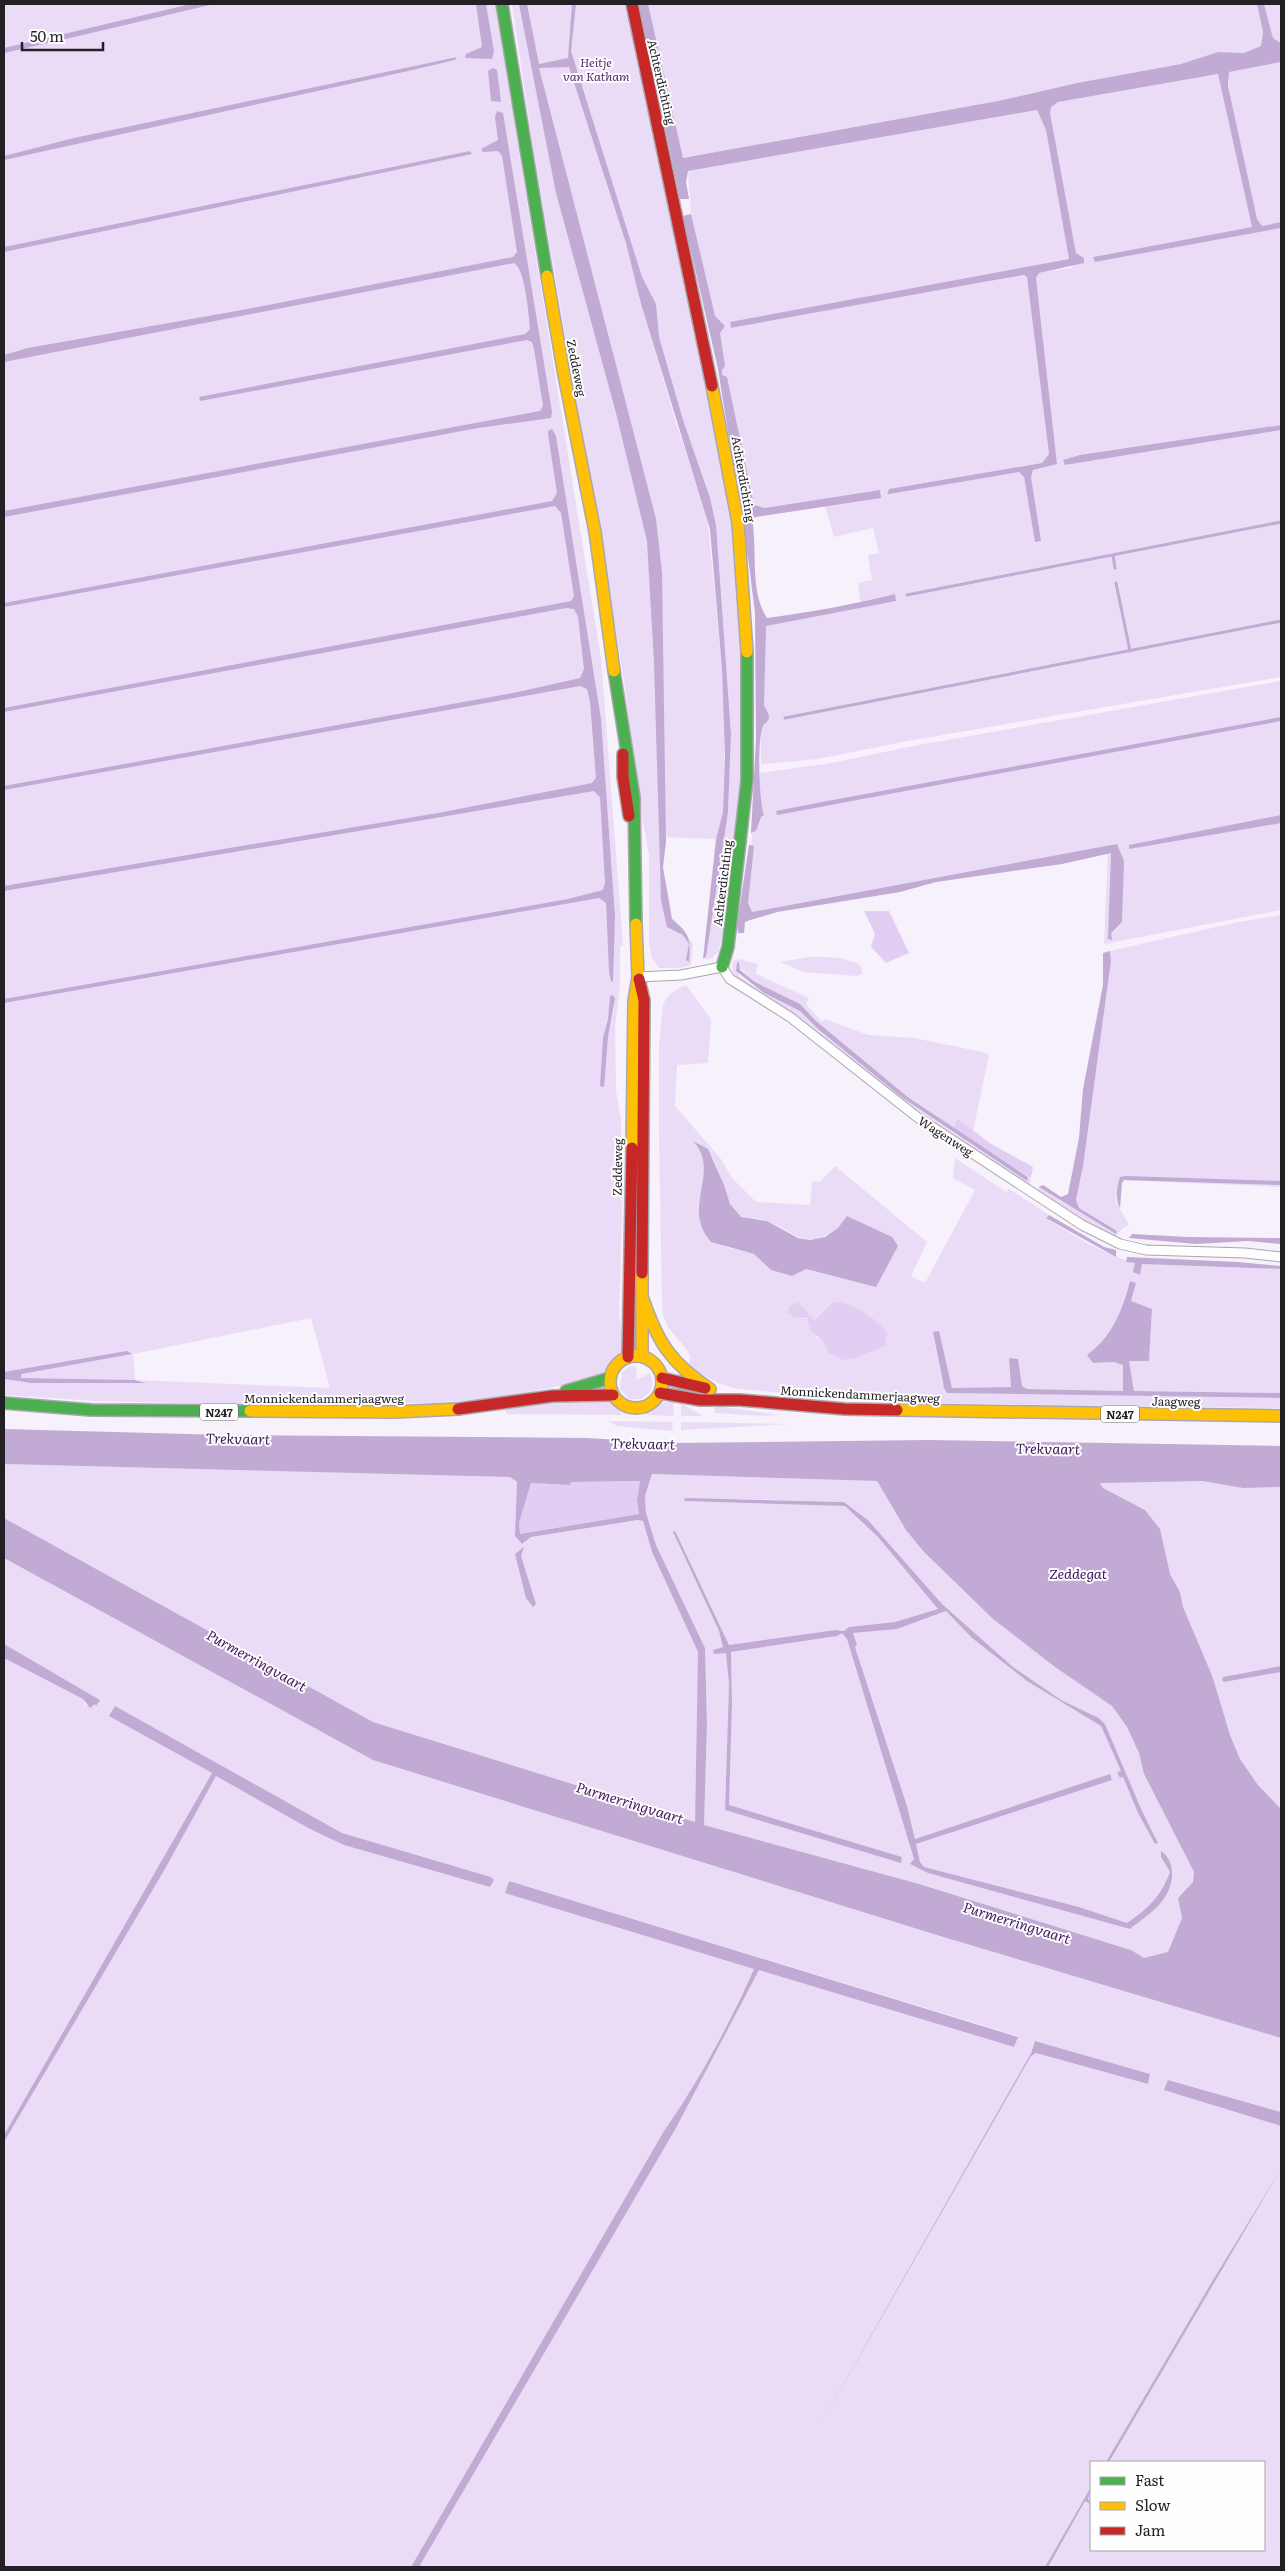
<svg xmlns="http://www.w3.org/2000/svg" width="1285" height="2571" font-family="Literata,serif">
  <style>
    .green { fill: #eadcf6; fill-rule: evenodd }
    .forest { fill: #e2cef2 }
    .water { fill: #c1aad4; fill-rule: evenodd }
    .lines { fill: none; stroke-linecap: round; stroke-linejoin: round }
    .stream { stroke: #c1aad4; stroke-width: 3 }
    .street-casing { stroke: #aaa7ad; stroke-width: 11 }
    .fast-casing { stroke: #aaa7ad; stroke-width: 14 }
    .slow-casing { stroke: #aaa7ad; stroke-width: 14 }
    .jam-casing { stroke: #aaa7ad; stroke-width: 14 }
    .street { stroke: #fefdfe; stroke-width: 9 }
    .fast { stroke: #4caf50; stroke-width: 11 }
    .slow { stroke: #ffc107; stroke-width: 11 }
    .jam { stroke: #c62828; stroke-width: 11 }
    .labels { text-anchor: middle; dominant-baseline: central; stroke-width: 4; stroke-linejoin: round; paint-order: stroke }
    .shield { fill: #fefefe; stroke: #646266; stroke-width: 1 }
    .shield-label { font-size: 11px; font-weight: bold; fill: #221f25 }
    .park-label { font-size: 12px; font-style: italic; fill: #542c71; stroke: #fefefe }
    .street-label { font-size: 12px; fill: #221f25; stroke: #fefefe }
    .water-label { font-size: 14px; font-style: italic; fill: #41175c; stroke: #fefefe }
  </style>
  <rect width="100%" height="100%" fill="#f6f1fa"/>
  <path class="green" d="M4,4H495L601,658L623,945L620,946V986L615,1026L616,1090L621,1120L622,1214L619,1316L625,1344L622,1354L614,1361L607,1372L579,1382L544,1389L487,1399L434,1403L282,1405L96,1401L4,1395V1379L31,1383L144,1382L135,1380L21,1378V1374L30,1368L4,1372ZM606,903L615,917L611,982L609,973ZM610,996L614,1007L608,1037L603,1087V1038L608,1019ZM311,1318L330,1388L135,1380L133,1354Z
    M512,4H628L732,505L743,638L744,714L740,824L719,951L712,958L706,960L721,843L728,812L731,734L714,513L707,514L722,669L725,728L723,812L716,839L662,837L663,883L671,917L693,944L691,965L679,968H659L652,958L649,943V854L642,817L624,680L533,147ZM639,297L663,356L701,497L676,423Z
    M648,4H1257L1263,32L1261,46L1244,53L1218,52L1181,64L1077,83L998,101L682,158Z
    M1264,4H1281V43L1273,38Z
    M1281,62V222L1262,226L1257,219C1248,177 1227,114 1229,72Z
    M1218,74L1252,227L1093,257L1095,262L1281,228V425L1064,460L1065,465L1281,430V677L913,740L818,759L761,764L759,626L861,606L858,583L872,580L868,555L879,553L873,528L834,537L825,506L756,517L749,515L691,214L688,171L1037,110L1046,130L1069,259L730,323L732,328L983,281L1024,275L1028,277L1049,454L1042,463L889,489L887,493L1019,472L1024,477L1035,542L1040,541L1031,477L1033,470L1057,464L1036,278L1038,273L1071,268L1084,258L1076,253L1050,113L1051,107L1058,102Z
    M1281,681V910L1104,944L1108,850L742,917L760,773L832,763L913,746Z
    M1281,915V1187L1124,1180L1120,1177L1116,1201L1129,1225L1123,1228L1116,1236C1093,1235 1060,1208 1040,1195L1038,1189L1039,1187L1116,1234L1117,1231L1079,1208L1076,1200L1083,1166L1111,961L1110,951L1239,922Z
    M809,957C827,957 843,956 860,965L863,973L857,976L803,972L780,962Z
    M739,959L758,964L756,974L809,998L806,1004L822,1022L825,1019L868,1035L914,1038L982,1052L989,1055L973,1131L958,1120L953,1128L909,1098L816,1021L800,1004L755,982L739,967V976L764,993L800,1011L818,1029L900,1096L1027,1181L1028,1177L1031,1178L1030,1185H1025L951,1137L737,980L732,970L733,961Z
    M686,985L711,1019L708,1063L677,1065L675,1106L721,1159L732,1178L756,1202L810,1205L812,1181L820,1182L835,1166L927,1242L911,1276L925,1283L975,1190L953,1178L955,1158L1006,1192L1009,1189L1049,1215L1046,1218C1074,1236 1103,1254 1135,1263L1140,1274L1142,1264L1281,1269V1393L1134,1391L1129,1361H1149L1152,1309L1131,1301L1136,1283L1130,1281L1117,1320L1100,1346L1094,1363L1114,1362L1123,1365L1124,1391L1027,1389L1022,1386L1018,1359H1009L1011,1387L952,1388L939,1331L933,1333L942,1382L947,1393L1281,1398V1408L907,1403L739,1389L720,1384L689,1368L690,1356L687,1350L668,1327L663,1315L662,1299L659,1137V1046L663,1005C666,996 677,988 686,985ZM694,1142C700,1146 708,1151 712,1157C720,1170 727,1204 736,1213C743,1220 756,1217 765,1220C797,1232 804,1252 838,1228L837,1277L805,1269L792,1276L771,1270L754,1254L722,1246L698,1206C703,1186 710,1159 694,1142ZM834,1301C854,1304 866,1315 882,1327L828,1353L824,1341L817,1338L809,1320L790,1314V1306L798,1303L813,1320Z
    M630,1366H636L637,1380L650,1373L653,1382L650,1392L641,1399H629L620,1389L622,1372Z
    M558,1401L610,1402L620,1410L621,1415L506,1414V1410Z
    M673,1401L674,1416L647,1415L646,1412L661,1403Z
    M681,1404L701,1414V1416H681Z
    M715,1406L722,1407L780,1415L763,1416L714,1413Z
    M608,1421L673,1422L672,1431L617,1426Z
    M681,1422L790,1424L681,1430Z
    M4,1464L510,1477L517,1482L515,1536L524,1544L525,1540L531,1537L639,1520L643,1521L652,1552L698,1652L695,1822L373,1722L4,1518ZM515,1554L521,1556L536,1604Z
    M652,1474L877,1481L906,1530L923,1551L993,1619L1055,1667L1112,1706L1127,1727L1139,1753L1144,1774L1194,1872L1193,1882L1178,1898L1182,1918L1168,1952L1144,1959L1131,1950L919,1884L704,1825L707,1724L705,1648L656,1545L646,1513L645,1497ZM742,1499L845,1502L868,1520L942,1604L1013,1667L1061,1700L1099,1718L1105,1724L1142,1811L1158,1843L1155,1844L1138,1813L1123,1777L1120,1778L1117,1772L1121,1771L1101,1726L1027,1681L972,1638L946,1611L897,1629L853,1633L857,1645L855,1646L907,1806L915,1839L1109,1774L1112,1779L916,1844L920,1862L924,1867L1079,1907L1127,1923C1151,1906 1158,1899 1170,1872L1161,1857L1173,1872L1163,1899L1130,1929L928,1873L911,1864L914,1859L847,1639L842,1633L837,1636L731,1652L732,1705L729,1805L902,1857L725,1810L729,1684L726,1652L713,1650L724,1647L719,1631L673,1533L729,1645L835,1630L844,1631L849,1627L895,1622L938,1609L878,1537L845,1506L685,1501Z
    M1202,1481L1243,1488L1281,1487V1666L1224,1677L1225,1682L1281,1672V1809L1258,1785L1240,1759L1230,1735L1213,1678L1199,1649L1183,1607L1180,1592L1170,1574L1145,1510L1103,1488L1100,1482Z
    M4,1558L373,1760L940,1936L1281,2038V2112L1169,2080L1165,2090L1281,2126V2567H419L676,2128L759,1970L1014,2047L1018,2036L509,1881L505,1893L754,1968C729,2025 699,2081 664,2131L411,2567H4V2142L165,1869L216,1775L310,1829L344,1845L490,1887L494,1880L491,1877L342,1833L115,1706L110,1716L212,1773L4,2135V1658L83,1699L85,1705L100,1700L4,1644ZM1035,2041L1150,2074L1148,2084L1036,2053L1031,2056L985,2136L1031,2052ZM1091,2462H1264V2550H1091Z"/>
  <path class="forest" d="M864,911H889L909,953L886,963L871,947L875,934Z
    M958,1119L991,1144L1033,1167L1031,1178L953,1128Z
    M834,1301C854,1304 873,1316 887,1332L885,1346L856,1358L843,1360L828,1353L824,1342L811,1331L807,1318L794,1317L787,1312L790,1306L798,1302L814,1320Z
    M640,1481L637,1500L639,1514L520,1534L519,1523L531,1483L570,1485L571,1482Z"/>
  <path class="water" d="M191,4H214L66,39L55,44L48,43L4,53V48Z
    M476,4H486L494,51L492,59L465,58L466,54L482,47Z
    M519,4H527L539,64L568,58L572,4H576L571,51L642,277L656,304L659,337L683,420L710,498L716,525L731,734L728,812L706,957L703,959L716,839L723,812L725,754L722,669L710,529L641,304L626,243L569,67L539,68L656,519L662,573L666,842L663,867L672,919C690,934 691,939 689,962L686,960L689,944L683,935L667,927L661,900L654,663L647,541L616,413L556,193Z
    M639,4H648L683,158L998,101L1077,83L1181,64L1218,52L1244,53L1261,46L1263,32L1257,4H1264L1273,38L1281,43V62L1229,72L1228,86L1257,219L1262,226L1281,222V228L1095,262L1093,257L1252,227L1218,74L1058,102L1051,107L1050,113L1076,253L1084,258V263L1039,273L1036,278L1057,464L1033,470L1031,477L1041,541L1035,542L1024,477L1019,472L889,494H887L889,489L1042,463L1049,454L1027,277L1024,275L983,282L731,328L730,322L1069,259L1046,130L1037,110L688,171L686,182L689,199H680Z
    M457,57L455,60L408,71L4,160V156L74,138Z
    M493,68L497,70L501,102L491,101L488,71Z
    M497,111L503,113L552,412L551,418L478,428L4,517V511L540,411L543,406L534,349L532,342L527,340L200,401L199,397L525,334L530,329C529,316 525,268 514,263L4,362V355L28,348L242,310L513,257L517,252L502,156L498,151L483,152L481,149L498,140L495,117Z
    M470,151L472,154L4,252V247Z
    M691,214L715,316L725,326L720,333L725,366L722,370V375L727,377L754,505L765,508L880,490L881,498L756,517L752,519C758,551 749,590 767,618C810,612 852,605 895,594L896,601L766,626L764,706C766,709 769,714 769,717C769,722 765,722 763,726C757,740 759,801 764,815L761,817L756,831L751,833L756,739L755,613L749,565L718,369L683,216Z
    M1281,425V430L1065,465L1063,460L1080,455Z
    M552,429L556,436L601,719L615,917L613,982L611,981L609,973L606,903L599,898L4,1003V999L568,899L603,890L605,883L600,797L594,791L4,891V886L438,813L592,783L596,778L590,701L587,689L580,686L4,790V786L518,692L580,678L584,669L578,617L574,609L566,608L4,712V708L571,601L574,596L561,513L555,506L4,607V603L552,501L557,493L548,434V431Z
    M1281,717V721L777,815L776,811L822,802Z
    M1281,815V823L1129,849V845Z
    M1117,844L1124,861L1122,922L1111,933L1112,940L1108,939L1111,853L1062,864L936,882L900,892L777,912C769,915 750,919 745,922L744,933H738L737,925L749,845L754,846L748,903L752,912Z
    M1110,951L1111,961L1083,1166L1076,1200L1079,1208L1117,1231L1116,1234L1039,1187L1043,1185L1061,1197L1068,1194L1079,1138L1083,1089L1103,985V953Z
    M737,962L739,963L740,970L755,982L800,1004L816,1021L909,1098L1028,1177L1027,1181L900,1096L818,1029L800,1011L764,993L736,971Z
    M612,995L615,998L608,1037L604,1087L600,1086L603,1038L608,1019L610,996Z
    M693,1141L708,1149L724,1185L730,1204L741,1217L767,1221L798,1238L810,1240L825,1237L838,1228L847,1216L892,1237L898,1246L876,1287L806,1269L792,1276L771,1270L754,1254L711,1242C680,1207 722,1172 693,1141Z
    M1125,1176L1281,1181V1185L1124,1180L1122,1183L1120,1208C1115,1199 1117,1186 1120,1177Z
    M1049,1215L1104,1247L1116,1250V1257L1046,1218Z
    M1132,1234L1188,1237L1281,1238V1244L1248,1241L1196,1244L1129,1238Z
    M1127,1257L1238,1262L1281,1266V1269L1142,1264L1140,1275L1133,1272L1135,1263L1126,1262Z
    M1130,1281L1136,1283L1131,1301L1152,1309L1149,1361H1129L1134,1391L1281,1393V1398L947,1393L944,1388L933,1332L939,1331L952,1388L1011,1387L1009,1358L1018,1359L1022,1386L1027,1389L1123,1391V1365L1114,1362L1093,1363L1087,1355C1113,1336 1122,1310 1130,1281Z
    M127,1351L132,1354L21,1374V1378L135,1380L146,1383H31L4,1379V1372Z
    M4,1429L224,1435L586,1438L676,1443L929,1440L1281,1446V1487L1243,1488L1202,1481L1100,1483L1103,1488L1145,1510L1160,1529L1170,1574L1180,1592L1183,1607L1213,1678L1230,1735L1240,1759L1258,1785L1281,1809V2038L940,1936L373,1760L4,1558V1518L373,1722L695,1822L698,1652L652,1552L643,1521L638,1520L531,1537L522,1544L515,1536L517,1482L510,1477L4,1464ZM652,1474L877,1481L906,1530L923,1551L993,1619L1055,1667L1112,1706L1127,1727L1139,1753L1144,1774L1194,1872L1193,1882L1178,1898L1182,1918L1168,1952L1144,1958L1131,1950L919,1884L704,1825L707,1724L705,1648L656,1545L646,1513L645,1496ZM640,1481L637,1500L639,1514L520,1534L519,1523L531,1483L570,1485L571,1482Z
    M685,1498L844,1502L868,1520L942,1604L1013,1667L1061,1700L1099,1718L1105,1724L1142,1811L1158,1843L1155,1844L1138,1813L1123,1777L1120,1778L1117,1772L1121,1771L1101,1726L1027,1681L972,1638L946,1611L897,1629L853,1633L857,1645L855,1647L907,1806L915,1839L1110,1774L1112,1780L916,1844L920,1862L924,1867L1079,1907L1127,1923C1149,1908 1160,1897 1170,1872L1161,1857V1851C1177,1862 1174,1885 1163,1900C1155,1911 1141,1920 1130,1929L928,1873L910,1864L914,1859L847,1639L842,1633L837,1636L731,1652L732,1705L729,1805L902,1857L901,1863L725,1810L729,1684L726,1653L714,1654L713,1650L723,1647L719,1631L673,1532L675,1531L729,1645L835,1630L844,1631L849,1627L895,1622L938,1609L878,1537L845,1506L684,1501Z
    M524,1547L521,1556L536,1604L533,1607L526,1598L515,1554Z
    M4,1644L100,1700L96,1706L95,1704L90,1708L83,1699L4,1658Z
    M1281,1666V1672L1224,1682L1222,1680L1223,1677Z
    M115,1706L342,1833L491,1877L494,1880L490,1887L344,1845L310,1829L216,1776L165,1869L4,2142V2135L212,1773L109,1716Z
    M509,1881L1018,2037L1014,2047L759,1970L676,2128L419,2567H411L664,2131C699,2081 729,2025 754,1969L505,1893Z
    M1035,2041L1150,2074L1148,2084L1036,2053L1031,2056L814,2436L1031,2053Z
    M1168,2080L1281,2112V2126L1164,2090Z
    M1281,2169L1109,2462H1106L1213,2280Z
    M1091,2487L1088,2499L1091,2504L1085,2501L1048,2567H1045Z"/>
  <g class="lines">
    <path class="stream" d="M1113,555L1115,568
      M1116,583L1130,651
      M907,595L1281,522
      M785,718L1281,621"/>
    <g class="street-casing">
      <path id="street" d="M638,977L681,975L722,967L730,979L790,1017L917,1117L1082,1225L1120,1244L1146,1250L1245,1253L1281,1257"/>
    </g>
    <g class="fast-casing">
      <path id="fast" d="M502,4L547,276
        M614,671L634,797L636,924
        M722,967L728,947L747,780V652
        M566,1391L610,1378
        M4,1403L91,1410L250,1411"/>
    </g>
    <g class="slow-casing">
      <path id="slow" d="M547,276L564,375L595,532L614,671
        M712,386L738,523L747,652
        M632,1148L634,1001L638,977L636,924
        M643,1299C658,1343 671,1363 710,1389
        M610 1382a26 26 0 1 1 52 0a26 26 0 1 1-52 0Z
        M642,1356V1273
        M897,1410L1281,1416
        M250,1411L395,1412L458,1409"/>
    </g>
    <g class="jam-casing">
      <path id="jam" d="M632,4L712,386
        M623,754V777L629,816
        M639,979L644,1000L642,1273
        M628,1357L632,1148
        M662,1378L705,1388
        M660,1393L700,1400H740L845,1409L897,1410
        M458,1409L553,1396L613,1395"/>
    </g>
    <use href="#street" class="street"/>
    <use href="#fast" class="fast"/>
    <use href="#slow" class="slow"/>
    <use href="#jam" class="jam"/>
  </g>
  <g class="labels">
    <g class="shield">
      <rect x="200" y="1403.5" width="38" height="17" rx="4"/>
      <rect x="1101" y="1405.5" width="38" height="17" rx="4"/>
    </g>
    <g class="shield-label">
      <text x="219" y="1412">N247</text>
      <text x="1120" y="1414">N247</text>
    </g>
    <g class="park-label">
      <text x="596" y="62">Heitje<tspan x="596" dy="14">van Katham</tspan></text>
    </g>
    <g class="street-label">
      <text transform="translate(662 82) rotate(77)">Achterdichting</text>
      <text transform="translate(577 368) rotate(79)">Zeddeweg</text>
      <text transform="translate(744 479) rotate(80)">Achterdichting</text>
      <text transform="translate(722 883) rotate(-83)">Achterdichting</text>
      <text transform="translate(946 1136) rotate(33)">Wagenweg</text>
      <text transform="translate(617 1167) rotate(-89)">Zeddeweg</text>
      <text transform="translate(860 1394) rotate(3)">Monnickendammerjaagweg</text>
      <text x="324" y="1398">Monnickendammerjaagweg</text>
      <text transform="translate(1176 1401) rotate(1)">Jaagweg</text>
    </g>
    <g class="water-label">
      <text transform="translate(238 1438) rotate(1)">Trekvaart</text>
      <text transform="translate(643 1443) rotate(1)">Trekvaart</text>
      <text transform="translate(1048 1448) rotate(1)">Trekvaart</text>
      <text x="1078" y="1573">Zeddegat</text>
      <text transform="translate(257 1660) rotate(29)">Purmerringvaart</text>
      <text transform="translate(630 1802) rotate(17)">Purmerringvaart</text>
      <text transform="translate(1017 1922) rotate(17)">Purmerringvaart</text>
    </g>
  </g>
  <rect width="1285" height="2571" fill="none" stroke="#221f25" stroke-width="10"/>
  <rect x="1090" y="2461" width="175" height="90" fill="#fefefe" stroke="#a6a5a7"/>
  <rect x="1100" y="2477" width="25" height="8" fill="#4caf50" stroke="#a6a5a7"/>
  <text x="1135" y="2486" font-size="15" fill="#221f25">Fast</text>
  <rect x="1100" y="2502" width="25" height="8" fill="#ffc107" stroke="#a6a5a7"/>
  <text x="1135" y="2511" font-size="15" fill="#221f25">Slow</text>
  <rect x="1100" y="2527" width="25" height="8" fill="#c62828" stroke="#a6a5a7"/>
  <text x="1135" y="2536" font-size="15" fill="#221f25">Jam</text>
  <path d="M22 42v8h81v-8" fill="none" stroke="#221f25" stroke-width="2.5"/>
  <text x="30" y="42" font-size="15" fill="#221f25" stroke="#fefefe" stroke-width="4" paint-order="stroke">50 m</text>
</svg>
